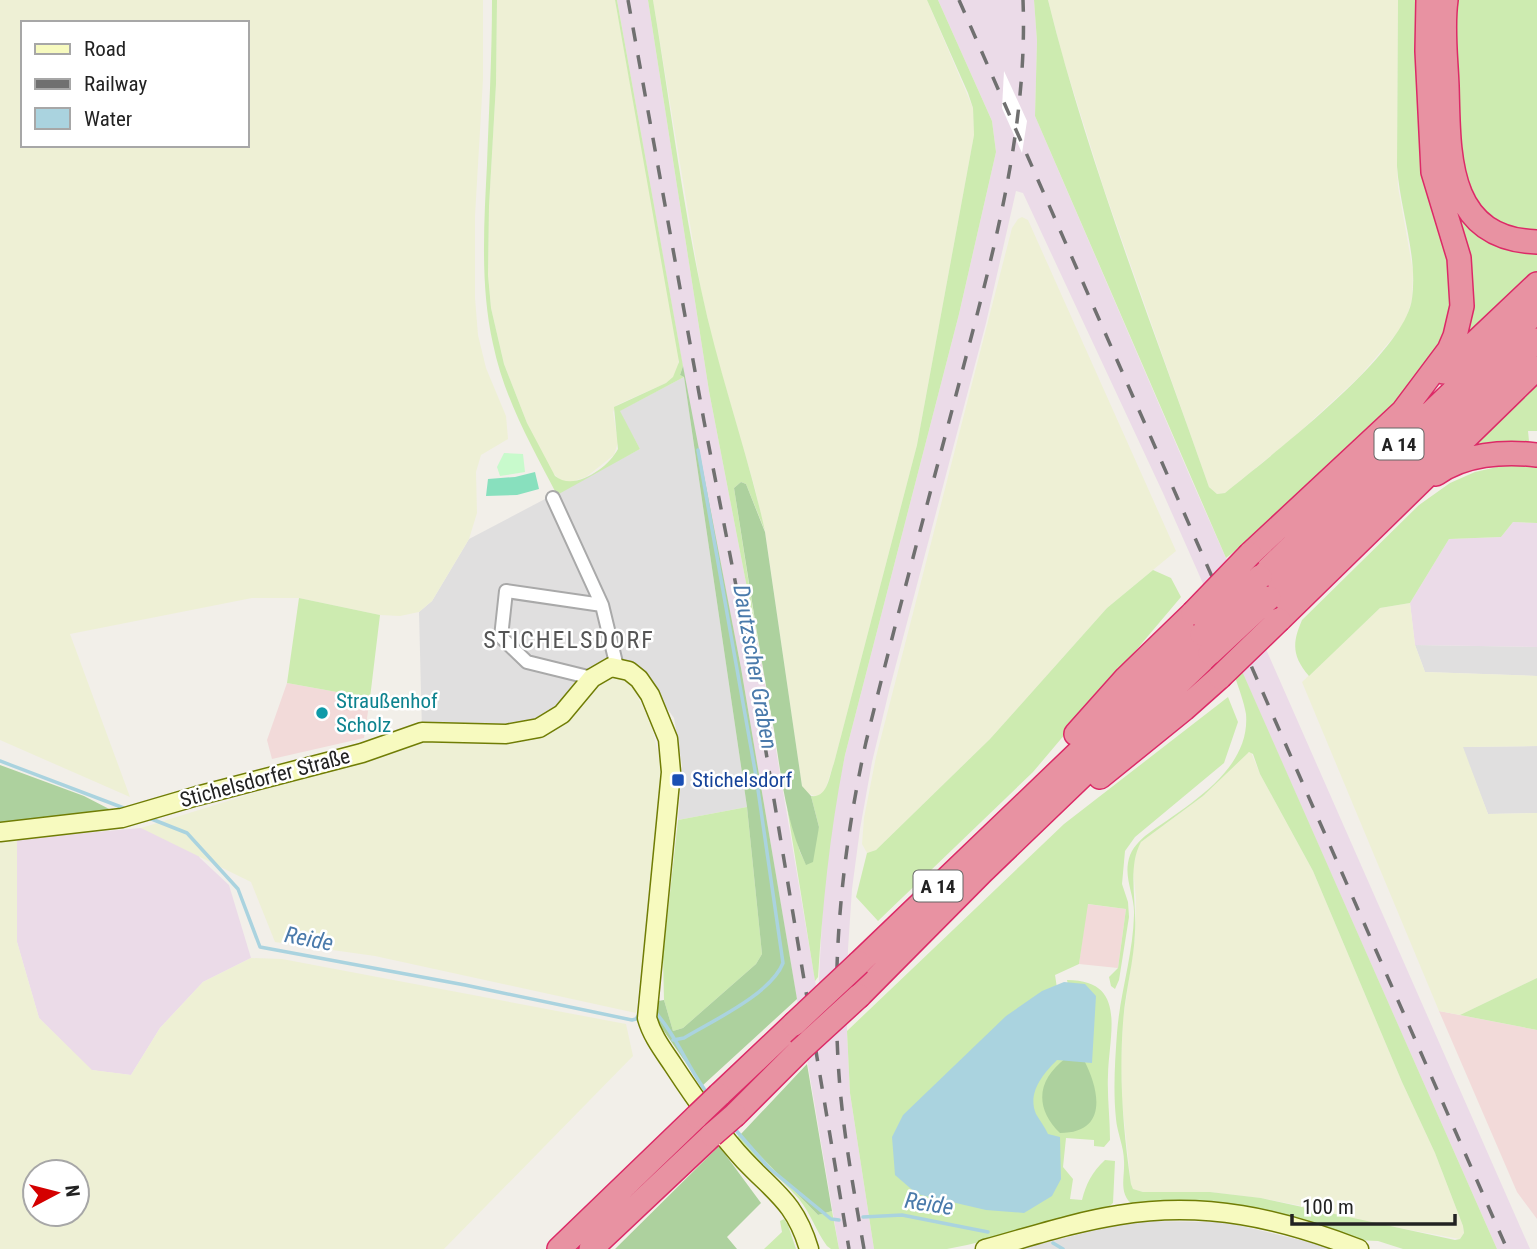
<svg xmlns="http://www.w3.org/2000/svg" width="1537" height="1249" font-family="'Roboto Condensed',sans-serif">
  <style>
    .residential { fill: #e0dfdf }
    .commercial { fill: #f2dad9 }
    .industrial { fill: #ebdbe8 }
    .farmland { fill: #eef0d5; fill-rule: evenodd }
    .grass { fill: #cdebb0; fill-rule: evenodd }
    .forest { fill: #add19e }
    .park { fill: #c8facc }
    .pitch { fill: #88e0be }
    .water { fill: #aad3df }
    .pier { fill: #fff }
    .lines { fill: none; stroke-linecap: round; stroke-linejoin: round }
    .stream { stroke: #aad3df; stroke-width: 3.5 }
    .street-casing { stroke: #a9a9a9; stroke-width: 16 }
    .secondary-casing { stroke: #707d05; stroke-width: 21 }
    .highway-casing { stroke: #dc2a67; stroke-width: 26 }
    .street { stroke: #fff; stroke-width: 12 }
    .secondary { stroke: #f7fabf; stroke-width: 18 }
    .highway { stroke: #e892a2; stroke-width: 23 }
    .rail { stroke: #707070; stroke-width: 3.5; stroke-dasharray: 14 14; stroke-linecap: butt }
    .highway-bridge-casing { stroke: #dc2a67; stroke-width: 26; stroke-linecap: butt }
    .highway-bridge { stroke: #e892a2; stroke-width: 23 }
    .culture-dot { fill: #0f9aa8; stroke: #fff; stroke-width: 2.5 }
    .transit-dot { fill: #1a4fb4; stroke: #fff; stroke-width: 2.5 }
    .labels { text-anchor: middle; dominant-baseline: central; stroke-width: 5; stroke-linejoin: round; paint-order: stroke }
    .shield { fill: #fff; stroke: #646464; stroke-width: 2 }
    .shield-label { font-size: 19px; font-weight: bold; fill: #222 }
    .culture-label { font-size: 21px; fill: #0d838f; stroke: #fff; text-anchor: start }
    .street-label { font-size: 21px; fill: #222; stroke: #fff }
    .transit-label { font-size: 21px; fill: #164399; stroke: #fff; text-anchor: start }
    .water-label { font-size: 23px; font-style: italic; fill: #4a7aab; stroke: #fff }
    .quarter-label { font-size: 24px; letter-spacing: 2px; fill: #555; stroke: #fff }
  </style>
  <rect width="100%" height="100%" fill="#f2efe9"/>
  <path class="residential" d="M684,377L747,807L678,820L682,765L674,718L644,677L627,664L539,728L422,732L419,612L432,601L469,539L640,449L619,411Z
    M1415,645L1537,647V676L1425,672Z
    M1537,746V813L1488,814L1462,747Z
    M1146,1221L1225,1222L1338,1249H1020L1104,1228Z"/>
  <path class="commercial" d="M287,683L370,698L364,738L272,759L267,740Z
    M1087,904L1126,909L1118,968L1079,964Z
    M1439,1011L1537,1030V1219L1517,1192Z"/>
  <path class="industrial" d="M617,0H648L709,391L760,655L818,998L823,901L831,822L845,755L959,314L996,152L992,121L938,0H1034L1037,41L1035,116L1192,481L1530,1249H1497L1163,493L1023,193L1016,191L986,323L889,691L872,762L860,829L852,889L848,949L847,1031L850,1093L874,1249H839L741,668L691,412Z
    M1513,522L1537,523V647L1415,645L1410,603L1449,539L1501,537Z
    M141,828L191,842L200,858L229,885L251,958L203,982L160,1028L131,1075L91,1070L39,1018L17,942V839Z"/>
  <path class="farmland" d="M0,0H483V79L475,216V298L478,335L486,368L506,416L508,439L481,455L476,472L477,513L469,539L432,601L419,612L400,616L380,615L299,598H252L70,634L130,797L0,740ZM23,23H247V145H23Z
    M497,0H615L679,354L678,369L673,378L666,383L617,405L613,412L618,442L614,455L586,477L568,483L561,481L549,469L527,423L504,364L491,308L488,275L489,206L496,84Z
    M653,0H927L973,108L974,135L917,445L834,763L824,793L818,797L806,793L802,786L765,531L754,485L714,347L701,290Z
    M1048,0H1398L1397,166L1398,187L1413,271L1412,300L1404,325L1359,377L1294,437L1225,493L1217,494L1209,487L1104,189L1063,58Z
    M1022,217L1028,220L1176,551L1107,608L990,739L876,850L867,853L862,844L864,818L876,757L1012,228L1018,219Z
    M1410,603L1415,645L1425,672L1537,676V746L1463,747L1488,814L1537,813V978L1460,1015L1439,1011L1302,682L1380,608Z
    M621,676L630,682L650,721L663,772L636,1013L375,956L275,942L251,882L141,828L424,740H499L557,728L594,688L606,678Z
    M1251,752L1260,774L1313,871L1402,1082L1435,1153L1463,1226L1464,1233L1460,1239L1355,1220L1317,1209L1261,1198L1210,1192H1143L1133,1189L1131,1184L1122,1101L1121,1060L1123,1020L1135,939L1136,899L1133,868L1137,850L1141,842L1203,796L1247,753Z
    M17,839V942L39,1018L92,1070L131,1075L160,1028L203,982L251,958L282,959L626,1024L633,1056L444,1249H0V841ZM35,1172H77V1214H35Z"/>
  <path class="grass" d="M492,0H497L496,84L489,206L488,275L491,308L504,364L527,423L555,476C574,492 608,468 618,449L614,407L666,383L673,377L679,362L615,0H617L683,366L680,375L684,377L620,411L640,449L557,495C532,447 504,398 493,344C480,285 484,225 487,164C489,110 492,55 492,0Z
    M648,0H653C669,96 681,194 701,289C718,371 747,450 765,531L746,484L741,482L734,488L760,655L709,391Z
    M927,0H938L992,121L996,152L959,314L845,755C830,831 823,901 818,977L815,981L787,807L800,852L806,864L819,827L811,796C828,798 829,776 834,763L917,445L974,135L973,108L968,93Z
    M1034,0H1048C1089,166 1153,326 1209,487L1217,494L1225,493C1271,455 1404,355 1412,299C1418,255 1400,210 1397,166L1398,0H1423L1459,290L1432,370L1259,532L1226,558L1035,116L1037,41Z
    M1458,0H1537V238L1509,233L1483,209L1465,177L1462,160L1456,15Z
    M1453,192L1537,246V274L1469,340L1473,290L1471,270L1446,194Z
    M1537,377V431H1528L1530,451L1450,460Z
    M1520,465L1537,468V523L1513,522L1501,537L1449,539L1410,603L1380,608L1309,676C1292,656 1292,643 1302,620L1419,505L1450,483L1475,472L1497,467Z
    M1153,570L1171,578L1181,597L1033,772L878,921L856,897L867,853L876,850L990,739L1107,608Z
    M299,598L380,615L370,698L287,683Z
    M1242,671L1497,1249H1403L1378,1241L1353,1240L1133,1205C1118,1194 1125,1177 1124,1161C1124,1147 1117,1132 1116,1119C1113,1090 1115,1061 1117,1033C1120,993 1133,955 1134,915C1135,897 1125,881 1128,863C1130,851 1136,844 1145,836C1184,807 1251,772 1246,714C1244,702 1239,689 1235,677ZM1249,752L1253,754L1260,774L1313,871L1402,1082L1435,1153L1463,1226L1464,1233L1460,1239L1455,1240L1261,1198L1210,1192H1143L1133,1189L1131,1184C1123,1130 1119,1077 1123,1023C1125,992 1134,962 1135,932C1137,903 1127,867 1141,842L1203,796Z
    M1228,697L1238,722L1224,763L1135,837L1125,851L1122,884L1128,902L1129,917L1119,980L1115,989L1111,986L1109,977L1118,968L1126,909L1088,904L1079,964L1055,975L1057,988L906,1117L1040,1124L1032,1107L1031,1090L1040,1069L1054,1058L1084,1060L1067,980C1128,980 1109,1033 1108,1075C1107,1096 1110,1118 1110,1140L1104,1147L1094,1146V1140L1066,1138L1063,1167L1073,1179L1070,1199L1082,1200C1086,1184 1092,1172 1105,1160L1115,1161L1113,1203L1103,1212L967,1245L947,1249H874L850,1093L847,1031L1064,824Z
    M747,807L762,954L756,964L683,1028L673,1031L664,1000L663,957L678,820Z
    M1537,978V1030L1460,1015Z
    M740,1135L818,1215L832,1211L839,1249H831L827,1246C816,1231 811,1214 799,1199C780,1177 756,1160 736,1138Z
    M784,1219L788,1225L796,1249H764L782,1232L780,1221Z"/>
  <path class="forest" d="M683,366L741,668L797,999L702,1086L659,1024L657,1017L658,1001L664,1000L673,1031L683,1028L756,964L762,954L747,807L684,377L680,375Z
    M741,482L746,484L765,532L802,786L811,796L819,827L813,862L806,865C786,823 781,775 774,730C759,650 747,569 734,488Z
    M0,765L84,796L115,812L0,827Z
    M1066,1058L1084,1060C1100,1091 1108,1133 1060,1133C1034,1107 1037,1080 1066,1058Z
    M807,1064L832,1211L818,1215L740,1135Z
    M719,1146L761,1203L727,1237L737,1249H615Z"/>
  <path class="park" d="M504,453L523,454L525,472L500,476L497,467Z"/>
  <path class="pitch" d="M535,472L539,489L517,495L486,496L488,479L515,477Z"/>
  <path class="water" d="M1064,982L1085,984L1096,996L1092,1063L1057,1060C1043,1074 1027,1093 1036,1114C1040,1121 1045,1127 1048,1134L1060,1137L1061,1179L1052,1196L1024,1213L986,1210L917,1194L895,1175L892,1137L903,1115L1006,1016L1042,991Z"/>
  <path class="pier" d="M1004,71L1027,121L1022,153L1002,108Z"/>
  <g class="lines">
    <path class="stream" d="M0,761L129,810
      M149,818L187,833L238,889L260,947L465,985L632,1020L636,1019L640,1013
      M655,1012C677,1036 688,1069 708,1094
      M673,1040L684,1038C712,1021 771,994 783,963L756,776L698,450
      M734,1128L769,1168L831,1219L839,1220
      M863,1217L902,1215L988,1232
      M1053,1243L1063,1249"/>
    <g class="street-casing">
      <path id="street" d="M553,498L602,605L617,667
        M592,678L527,662L501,637L506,591L602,605"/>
    </g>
    <g class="secondary-casing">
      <path id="secondary" d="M0,832L122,818L197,796L362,753L422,732L506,734L539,728L562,714L592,678L611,667L629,671L639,679L650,695L668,739L671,772L647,1018C652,1036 663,1050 673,1065C694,1097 717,1131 744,1160C775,1193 795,1202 809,1249
        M985,1249C1029,1237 1074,1222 1119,1215C1205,1201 1280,1218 1359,1249"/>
    </g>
    <g class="highway-casing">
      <path id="highway" d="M1446,0C1442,28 1446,58 1447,86C1449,154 1445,239 1537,242
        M1444,372L1537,284
        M1401,414L1449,350L1455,336L1462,306L1459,258L1433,172L1427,51L1428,0
        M1436,474C1464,454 1503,451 1537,455
        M1250,554L1412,403
        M1260,577L1537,311
        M1269,598L1537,340
        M1279,620L1537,368
        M1076,734L1126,678L1193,613
        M1100,777L1184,709L1220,677
        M859,963L1202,634
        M859,996L983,871L1210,653
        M719,1095L794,1024
        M735,1115L799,1051
        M559,1249L697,1116
        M591,1249L712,1135"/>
    </g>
    <use href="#street" class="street"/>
    <use href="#secondary" class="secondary"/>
    <use href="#highway" class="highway"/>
    <path class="rail" d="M628,0L704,421L752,668L849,1249
      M959,0L1507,1249
      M864,1249C854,1191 843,1133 839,1075C831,963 842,851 866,742C896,619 929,498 961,376C993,254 1028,128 1023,0"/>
    <g class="highway-bridge-casing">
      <path id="highway-bridge" d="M1193,613L1250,554
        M1202,634L1260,577
        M1210,653L1269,598
        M1220,677L1279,620
        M794,1024L859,963
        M799,1051L859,996
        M697,1116L719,1095
        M712,1135L735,1115"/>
    </g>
    <use href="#highway-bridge" class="highway-bridge"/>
  </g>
  <circle class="culture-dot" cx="322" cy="713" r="7"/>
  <rect class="transit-dot" x="671" y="773" width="14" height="14" rx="3.5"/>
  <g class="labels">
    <g class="shield">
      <rect x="1374.5" y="428.5" width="49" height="31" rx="5"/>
      <rect x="913.5" y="870.5" width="49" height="31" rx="5"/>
    </g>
    <g class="shield-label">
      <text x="1399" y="444">A 14</text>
      <text x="938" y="886">A 14</text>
    </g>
    <g class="culture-label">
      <text x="336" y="701">Straußenhof<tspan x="336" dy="24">Scholz</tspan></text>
    </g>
    <g class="street-label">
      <text transform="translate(265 778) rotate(-15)">Stichelsdorfer Straße</text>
    </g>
    <g class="transit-label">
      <text x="692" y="780">Stichelsdorf</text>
    </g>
    <g class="water-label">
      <text transform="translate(755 667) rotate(80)">Dautzscher Graben</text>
      <text transform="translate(309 939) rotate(11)">Reide</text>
      <text transform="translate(929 1204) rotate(9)">Reide</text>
    </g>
    <g class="quarter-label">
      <text x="569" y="640">STICHELSDORF</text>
    </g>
  </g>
  <rect x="21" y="21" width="228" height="126" fill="#ffffff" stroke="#a7a7a7" stroke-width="2"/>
  <rect x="35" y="44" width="35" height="10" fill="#f7fabf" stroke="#a7a7a7" stroke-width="2"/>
  <text x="84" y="56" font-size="21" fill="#222222">Road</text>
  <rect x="35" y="79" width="35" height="10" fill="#707070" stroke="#a7a7a7" stroke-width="2"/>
  <text x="84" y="91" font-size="21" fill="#222222">Railway</text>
  <rect x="35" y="108" width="35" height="21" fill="#aad3df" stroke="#a7a7a7" stroke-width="2"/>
  <text x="84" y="126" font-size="21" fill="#222222">Water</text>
  <g transform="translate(56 1193) rotate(83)"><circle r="33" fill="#ffffff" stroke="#a7a7a7" stroke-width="2"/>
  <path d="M0-5L12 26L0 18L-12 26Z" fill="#d40000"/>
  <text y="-10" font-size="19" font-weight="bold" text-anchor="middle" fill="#222222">N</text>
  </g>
  <path d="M1292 1214v10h163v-10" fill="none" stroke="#222222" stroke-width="3.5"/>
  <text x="1302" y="1214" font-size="21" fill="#222222" stroke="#ffffff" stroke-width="5" paint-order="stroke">100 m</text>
</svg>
